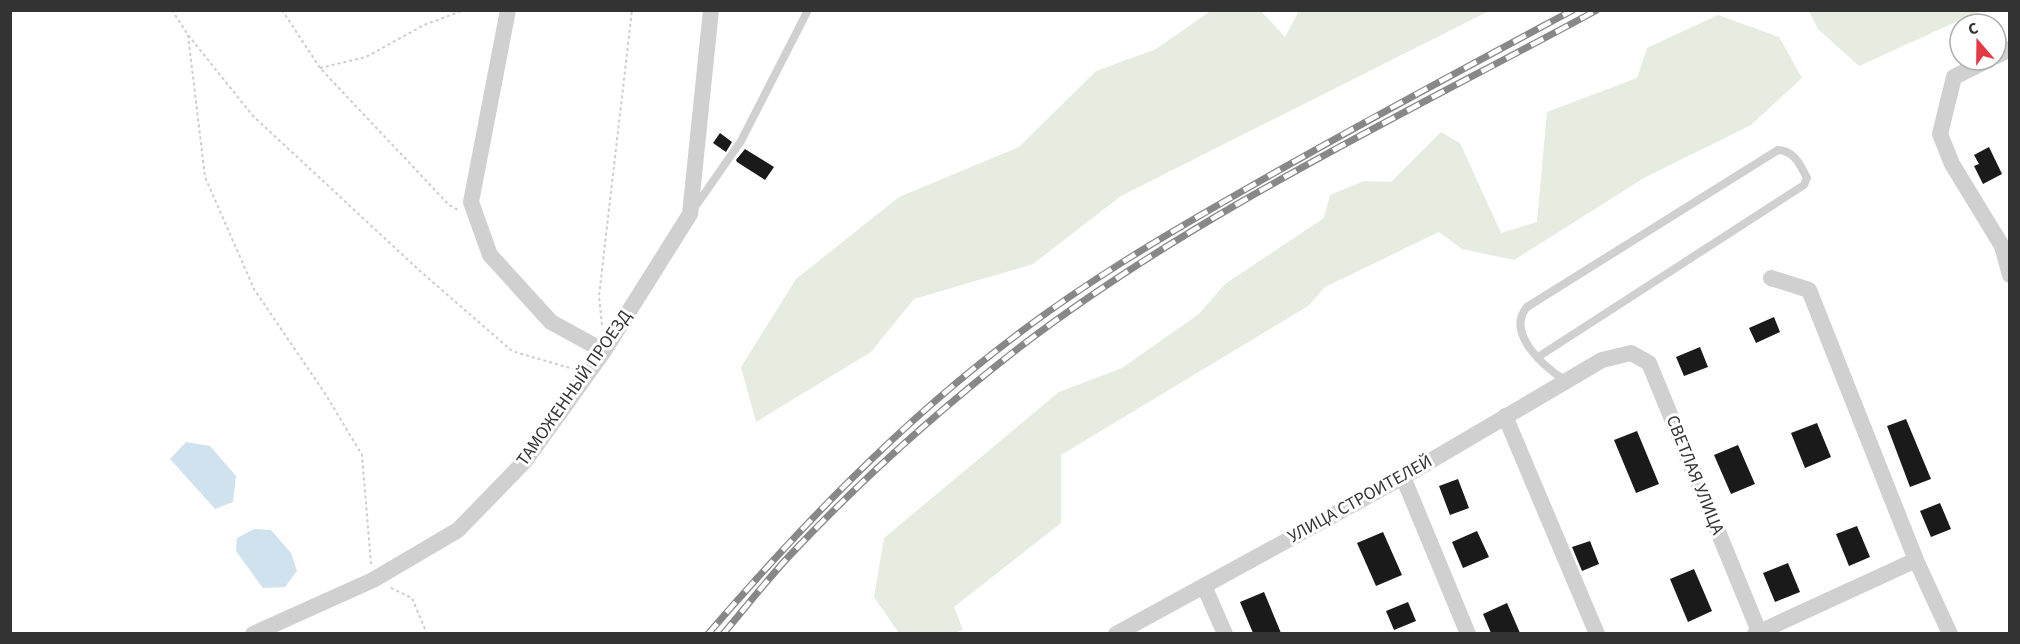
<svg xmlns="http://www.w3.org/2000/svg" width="2020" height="644" font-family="'Source Sans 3',sans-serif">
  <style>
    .green { fill: #e6ecdf }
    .water { fill: #cfe2ee }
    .building { fill: #1a1a1a }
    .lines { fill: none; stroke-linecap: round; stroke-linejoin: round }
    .path { stroke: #cdcdcd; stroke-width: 2; stroke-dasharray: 3 3; stroke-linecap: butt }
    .service { stroke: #d0d0d0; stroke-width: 8 }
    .minor { stroke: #d0d0d0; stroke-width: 16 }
    .rail-casing { stroke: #888; stroke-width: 7 }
    .rail { stroke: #fff; stroke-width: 4.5; stroke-dasharray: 14; stroke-linecap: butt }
    .labels { text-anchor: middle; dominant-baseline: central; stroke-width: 6; stroke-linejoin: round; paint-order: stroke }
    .street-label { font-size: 18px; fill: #333; stroke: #fff }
  </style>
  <rect width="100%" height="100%" fill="#fff"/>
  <path class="green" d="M1212,10L1261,11L1285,37L1299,11H1489L1121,196L1033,264L914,299L871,352L756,422L741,367L796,279L899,197L1019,147L1096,71L1156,49Z
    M1809,11H1980L1859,66L1818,29Z
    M1718,15L1779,37L1802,78L1751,125L1644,178L1514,260L1462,249L1439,232L1325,287L1308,306L1061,455V523L954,607L963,630L953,633H899L874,597L884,538L1059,392L1122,368L1199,314L1225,284L1324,218L1330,195L1364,181L1391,182L1441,132L1460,143L1501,233L1537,222L1547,112L1637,78L1647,48Z"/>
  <path class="water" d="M186,442L210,446L236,476L233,502L215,509L170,459Z
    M254,529L271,530L291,553L297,571L285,587L263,588L236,551L237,538Z"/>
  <path class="building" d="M720,133L732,142L726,152L713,143Z
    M1989,147L2002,174L1983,184L1974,166L1979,164L1974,155Z
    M745,149L774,167L765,180L737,162L736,160Z
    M1774,317L1780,332L1756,343L1749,328Z
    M1700,347L1708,367L1684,376L1676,357Z
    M1906,419L1931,479L1910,487L1887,426Z
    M1817,423L1831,457L1805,468L1791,433Z
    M1637,431L1659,484L1636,493L1614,440Z
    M1738,445L1755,484L1731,494L1714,455Z
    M1458,479L1469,508L1450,515L1439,486Z
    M1940,503L1951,529L1931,537L1920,511Z
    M1857,526L1870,557L1849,566L1836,534Z
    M1477,531L1489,557L1463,568L1452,542Z
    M1383,532L1402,575L1376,586L1357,543Z
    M1590,541L1599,564L1582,571L1572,547Z
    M1788,563L1800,592L1775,602L1763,573Z
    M1694,569L1712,611L1688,622L1670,579Z
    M1264,592L1281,633H1253L1240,602Z
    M1408,602L1416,621L1394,630L1386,611Z
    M1507,603L1520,633H1491L1483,614Z"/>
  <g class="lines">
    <path class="path" d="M172,10L188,35L253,116L420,271L512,351L573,369
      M282,10L320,68L449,205L458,210
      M188,35L205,177L254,289L326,395L362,455L371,564
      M320,68L366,57L424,25L464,10
      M602,325L599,296L632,10
      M391,588L412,598L427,634"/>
    <path class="service" d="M693,210L741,141L808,10
      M1538,357L1804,185L1807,178C1800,165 1795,151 1778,150L1527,307C1505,333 1544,367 1566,381"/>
    <path class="minor" d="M508,10L471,202L490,255L551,322L604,351
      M1996,56L2010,49
      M1988,60L1954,77L1940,134L1952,164L2002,246L2010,275
      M1771,278L1809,290L1916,560L1950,634
      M1505,416L1597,634
      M1403,477L1468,634
      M1204,586L1225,634
      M253,634L373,580L458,530L525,461L604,351L690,214L711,10
      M1116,634L1403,477L1602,360L1631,353L1649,363L1760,634
      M1755,634L1916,560"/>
    <g class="rail-casing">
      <path id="rail" d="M708,634C801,526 900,423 1014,337C1087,281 1167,234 1246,189C1354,127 1463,69 1573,10
        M723,634C747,606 769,577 794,551C863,478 940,409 1020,347C1192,215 1405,114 1597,10"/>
    </g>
    <use href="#rail" class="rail"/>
  </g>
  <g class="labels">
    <g class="street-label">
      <text transform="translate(574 388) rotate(-55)">ТАМОЖЕННЫЙ ПРОЕЗД</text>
      <text transform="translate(1695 475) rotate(68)">СВЕТЛАЯ УЛИЦА</text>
      <text transform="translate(1360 499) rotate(-29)">УЛИЦА СТРОИТЕЛЕЙ</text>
    </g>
  </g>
  <rect width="2020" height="644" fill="none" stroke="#333333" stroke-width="24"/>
  <g transform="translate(1978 42) rotate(340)"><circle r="28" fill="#ffffff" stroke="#adadad" stroke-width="1.5"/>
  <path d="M0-4.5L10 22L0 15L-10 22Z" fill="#e63946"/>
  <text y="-9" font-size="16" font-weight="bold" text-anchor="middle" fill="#333333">С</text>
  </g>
</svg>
